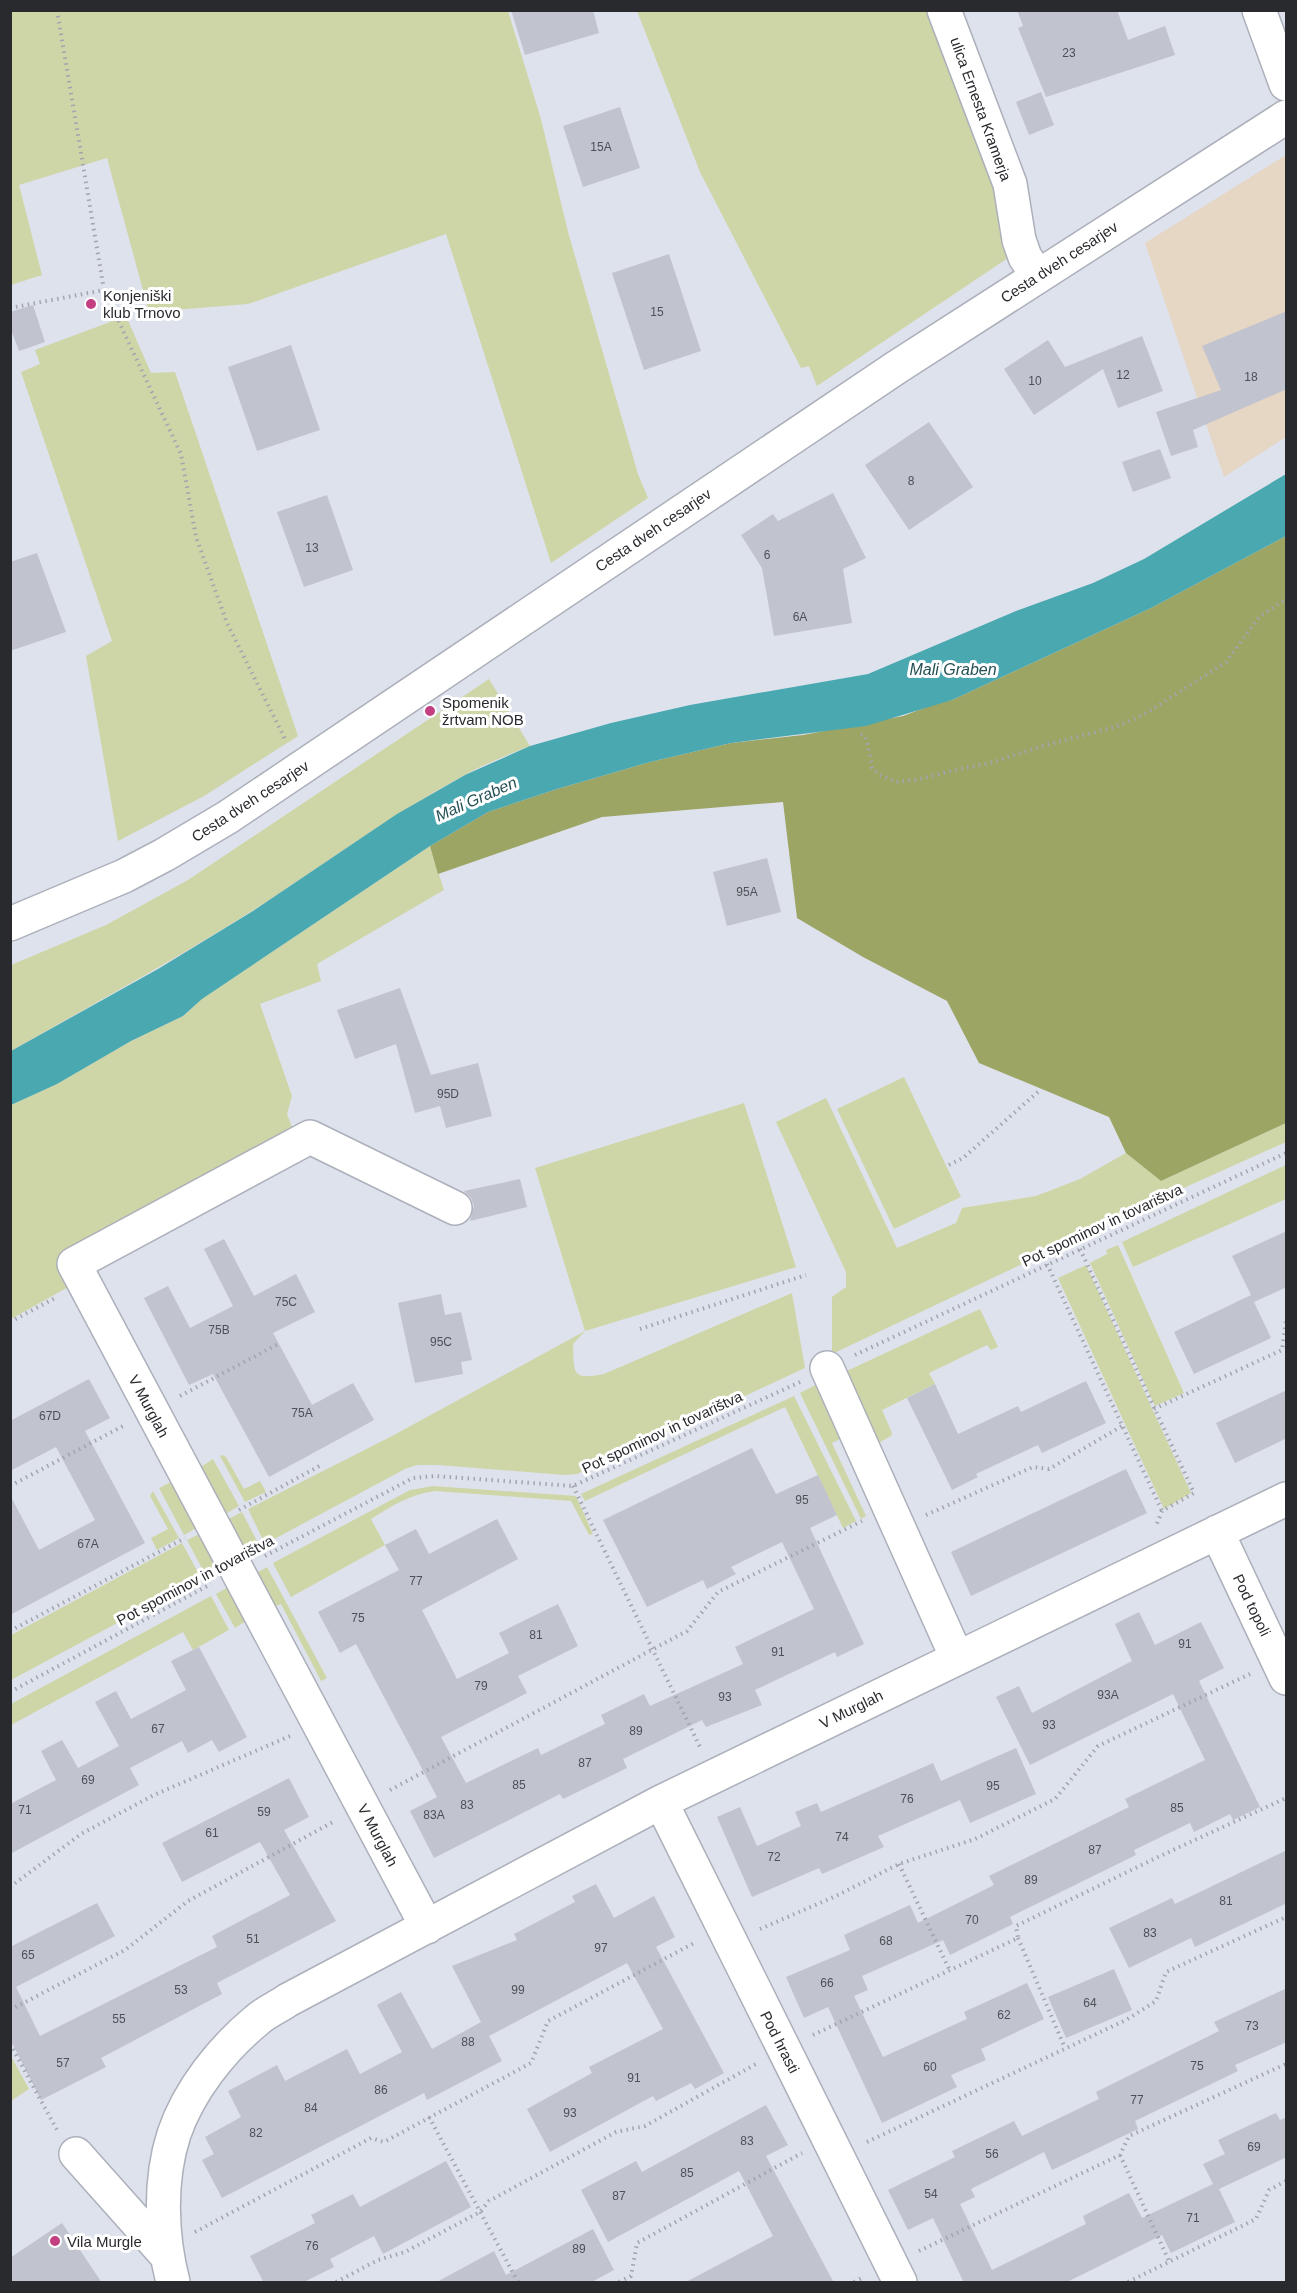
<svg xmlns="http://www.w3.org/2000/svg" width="1297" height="2293" font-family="Arial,sans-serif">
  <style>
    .industrial { fill: #e6d6c4 }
    .green { fill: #ced6a7 }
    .forest { fill: #9ca564 }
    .water { fill: #4aa8b0 }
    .building { fill: #c1c3ce }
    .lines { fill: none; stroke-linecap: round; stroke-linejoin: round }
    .minor-casing { stroke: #acb0ba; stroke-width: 36 }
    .path { stroke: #a2a5ae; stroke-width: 4; stroke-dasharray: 1.5 4.5; stroke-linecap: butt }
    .minor { stroke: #fff; stroke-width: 33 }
    .poi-dot { fill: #c43f82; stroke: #fff; stroke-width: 2 }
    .labels { text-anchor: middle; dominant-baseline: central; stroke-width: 6; stroke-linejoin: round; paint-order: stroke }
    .number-label { font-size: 12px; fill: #4e5056 }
    .street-label { font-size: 15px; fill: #282a2e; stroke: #fff }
    .poi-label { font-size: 15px; fill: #282a2e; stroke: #fff; text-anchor: start }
    .water-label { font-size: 16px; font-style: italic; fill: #255054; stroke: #fff }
  </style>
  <rect width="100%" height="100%" fill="#dee2ed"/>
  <path class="industrial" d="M1286,155V437L1224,477L1145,243Z"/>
  <path class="green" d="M11,10L508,11L541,119L568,232L638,474L648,498L551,563L446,234L248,304L149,312L107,158L19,185L42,275L11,285Z
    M637,11H928L983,162L1000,187L1008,258L817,386L809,366L801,368L700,172Z
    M126,316L151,373L175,372L298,736L204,796L118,841L86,656L112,641L21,372L40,364L35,350Z
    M489,679L530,746C507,755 484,764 463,776C389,816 322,866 252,911C173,961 91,1005 11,1051V965L106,925L188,880Z
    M430,846L444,890L317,964L321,981L260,1004L292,1096L287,1114L295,1135L72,1285L11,1319V1105L57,1084L131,1041L183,1016L202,999Z
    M904,1077L961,1197L894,1229L837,1109Z
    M826,1098L897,1248L956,1223L962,1208L1036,1196L1080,1179L1126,1153L1161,1181L1286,1123V1142L1168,1195L832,1354V1297L846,1287V1272L776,1122Z
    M744,1103L796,1267L585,1331L573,1344C574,1375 572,1380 604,1374L792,1293L805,1368L577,1474L565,1475L438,1465H417L405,1469L265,1544L248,1509L392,1436L585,1331L535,1168Z
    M1286,1165V1199L1133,1267L1122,1242Z
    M1118,1245L1184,1393L1155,1406L1090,1263L1107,1254L1106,1250Z
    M1086,1265L1191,1493L1164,1509L1058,1278Z
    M980,1309L998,1347L991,1350L987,1345L929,1373L935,1384L882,1410L892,1433L891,1436L875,1445L838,1375Z
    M825,1380L848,1435L832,1443L866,1516L861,1519L800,1393Z
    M794,1396L856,1521L843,1528L785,1407L585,1501L581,1494Z
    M222,1455L226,1457L244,1489L260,1481L266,1492L245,1502L220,1456Z
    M213,1459L239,1506L222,1516L199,1468Z
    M173,1481L200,1526L184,1535L159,1488Z
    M433,1486L576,1496L593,1534L589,1535L571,1501L435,1491C409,1495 393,1505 371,1519L385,1545L291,1597L273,1563L410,1490Z
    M153,1491L179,1538L157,1550L151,1538L168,1529L150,1496Z
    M242,1512L260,1547L243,1556L225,1521Z
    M204,1532L222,1567L206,1576L187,1540Z
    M182,1543L201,1578L11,1680V1635Z
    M267,1567L327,1678L321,1681L281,1604L271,1608L253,1575Z
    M232,1585L246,1621L235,1628L216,1594Z
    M211,1596L229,1630L193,1650L183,1632L11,1725V1704Z
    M10,2054L29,2089L11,2101H10Z"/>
  <path class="forest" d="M1286,536V1123L1161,1181L1126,1153L1109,1117L979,1063L947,1001L863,957L797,918L783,802L602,817L438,874L430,846L488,812L557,789L650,762L731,743L803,735L903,716L935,704L952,700L1151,608Z"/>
  <path class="water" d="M1286,474V536L1151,608L952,700L866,726L731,743L650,762L557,789L488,812L430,846L202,999L183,1016L131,1041L57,1084L11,1105V1051L158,969L253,911L397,814L465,775L530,746L611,723L690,705L868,674L1016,611L1093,583L1144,559Z"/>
  <path class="building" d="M511,10H593L599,33L525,55Z
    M1017,10H1117L1128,40L1165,26L1175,55L1046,97L1018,28L1023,26Z
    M1041,92L1054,125L1029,135L1016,102Z
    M620,107L640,168L583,187L563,126Z
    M669,254L701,351L644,370L612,273Z
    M33,305L45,342L19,351L10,327V312Z
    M1287,311V389L1193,430L1198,447L1171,456L1156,412L1221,390L1202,346Z
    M1142,336L1163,391L1118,408L1103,369L1034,415L1004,369L1048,340L1065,367Z
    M291,345L320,430L257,451L228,367Z
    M929,422L973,487L909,530L865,465Z
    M1160,449L1171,478L1133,492L1122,462Z
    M833,493L866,558L843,569L852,623L774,636L762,568L741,535L773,514L778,521Z
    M327,495L353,570L304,587L277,512Z
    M37,553L66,632L10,651V562Z
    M767,858L781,912L727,926L713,872Z
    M400,988L431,1075L478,1063L492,1116L446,1128L440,1106L415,1113L396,1044L355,1059L337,1010Z
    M520,1179L527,1207L470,1221L474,1206L471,1198L464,1191Z
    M1287,1231V1287L1254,1302L1271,1338L1194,1374L1174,1332L1251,1295L1232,1256Z
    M224,1239L254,1296L296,1274L315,1312L273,1333L312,1405L353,1383L374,1420L269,1477L213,1374L189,1385L144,1298L168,1286L190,1328L233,1306L204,1249Z
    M441,1294L445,1315L461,1312L472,1360L461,1362L463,1374L415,1383L398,1303Z
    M89,1379L110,1418L85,1431L145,1543L10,1615V1495L39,1550L95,1520L56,1447L10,1471V1421Z
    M1086,1381L1106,1423L1042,1453L1038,1445L976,1474L978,1477L952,1490L907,1398L935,1384L958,1434L1018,1406L1021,1412Z
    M1287,1390V1438L1235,1463L1216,1423Z
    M752,1448L776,1494L818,1475L837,1515L810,1528L864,1644L837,1657L835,1652L755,1690L762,1705L706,1727L702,1720L623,1759L627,1768L563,1799L560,1794L434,1858L410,1811L437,1797L356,1644L340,1653L318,1612L399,1570L385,1545L416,1529L429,1554L497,1519L518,1559L422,1610L457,1679L509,1653L499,1633L558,1604L578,1646L518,1676L527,1693L441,1737L466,1783L538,1748L541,1755L605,1724L601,1715L644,1694L650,1706L743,1664L735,1647L814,1609L782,1542L731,1567L736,1574L707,1589L703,1580L647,1607L603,1520Z
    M1126,1469L1147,1513L971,1596L951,1552Z
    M1139,1612L1155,1645L1201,1622L1224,1668L1199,1681L1260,1807L1233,1820L1230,1814L1194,1832L1190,1823L1134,1850L1136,1855L1010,1917L1013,1924L950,1955L943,1940L862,1976L868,1990L854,1996L883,2057L967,2019L964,2012L1027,1983L1044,2019L981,2049L986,2060L951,2075L957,2087L882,2123L828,2007L804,2018L786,1977L850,1950L844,1935L910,1905L918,1923L994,1885L989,1876L1129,1807L1125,1799L1205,1760L1173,1694L1030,1765L996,1697L1019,1686L1032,1713L1132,1661L1115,1624Z
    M199,1647L247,1737L219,1752L212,1740L188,1753L182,1741L130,1768L139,1785L10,1854V1804L56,1780L41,1751L62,1740L78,1768L119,1746L95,1702L116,1691L131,1719L186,1690L171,1661Z
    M1016,1748L1036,1794L970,1823L960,1800L878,1836L884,1847L822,1874L819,1868L752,1897L717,1817L740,1807L757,1846L801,1826L795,1812L817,1803L821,1812L933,1763L941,1781Z
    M289,1778L309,1817L284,1830L336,1921L217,1983L222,1994L101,2058L106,2067L41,2100L10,2039V1947L97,1903L115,1936L16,1987L40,2036L217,1947L212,1936L290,1895L260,1842L182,1882L162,1843Z
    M1287,1850V1903L1195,1947L1191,1938L1129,1968L1109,1928L1172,1898L1175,1904Z
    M596,1884L614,1918L654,1896L675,1937L656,1947L724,2073L695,2089L691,2083L656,2101L653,2096L550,2152L527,2109L592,2073L589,2067L663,2029L627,1963L489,2036L502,2061L427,2100L424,2093L222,2198L202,2160L214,2154L205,2137L241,2117L228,2091L277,2065L285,2081L347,2049L360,2074L402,2052L377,2005L401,1992L432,2049L481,2022L452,1966L517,1940L514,1934L575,1902L572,1896Z
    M1114,1969L1132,2010L1066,2038L1048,1997Z
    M1287,1988V2042L1235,2065L1238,2071L1135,2121L1138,2129L1052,2170L1044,2152L971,2189L975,2197L960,2204L992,2270L1086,2224L1083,2216L1129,2193L1142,2218L1213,2184L1203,2164L1225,2154L1218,2140L1276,2113L1280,2120L1287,2117V2157L1219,2189L1235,2222L1171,2253L1162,2235L1065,2283H964L933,2218L908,2230L888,2190L955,2157L952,2151L1014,2121L1022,2136L1099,2099L1096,2092L1219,2031L1214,2022Z
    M766,2105L788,2145L766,2156L834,2283H684L773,2236L739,2171L608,2242L581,2190L636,2161L642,2172Z
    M446,2161L471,2207L383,2254L374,2236L330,2259L334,2267L302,2283H264L250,2256L315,2223L311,2215L353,2194L360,2207Z
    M62,2223L102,2283H10V2258Z
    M593,2229L614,2270L590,2283H435L494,2251L506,2275Z"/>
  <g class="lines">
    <g class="minor-casing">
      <path id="minor" d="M944,10L1010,184L1019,240L1025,257L1037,275
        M1259,10L1286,84
        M10,924L124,876L164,855L228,817L897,367L1286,117
        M827,1368L957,1658
        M1217,1532L1286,1678
        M661,1802L900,2282
        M427,1927L74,1264L310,1137L455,1208
        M76,2154L166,2255
        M173,2282C161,2236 159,2180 174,2134C189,2090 222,2049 257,2020C266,2012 278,2007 288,2000L661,1802L1286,1499"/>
    </g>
    <path class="path" d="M57,10L104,290L181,454L196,537L227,623L285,739
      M10,308L104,290
      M861,734L865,736L868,745L872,768L880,775L896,782L916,780L959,769L986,764L1046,745L1115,727L1143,715L1226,662L1260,616L1286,599
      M949,1165L963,1158L1039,1091
      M1080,1249L1194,1493L1162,1511L1156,1526
      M1047,1264L1162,1511
      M10,1322L57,1297
      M640,1329L806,1275
      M855,1355L1286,1153
      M180,1396L280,1343
      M1154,1409L1282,1350L1286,1321
      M10,1486L123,1426
      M573,1486L700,1747
      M239,1510L323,1464
      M926,1515L1033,1467L1049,1469L1122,1426
      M265,1556L413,1478L435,1476L573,1486L800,1382
      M10,1631L185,1538
      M10,1692L211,1584
      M390,1790L687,1631L718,1592L862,1521
      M899,1864L950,1971
      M10,1887L81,1834L154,1795L290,1736
      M760,1929L836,1896L899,1864L975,1839L1055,1799L1098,1746L1250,1674
      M1018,1938L1065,2048
      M10,2010L125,1950L188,1901L335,1821
      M813,2035L1018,1938L1016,1926L1158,1857L1286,1798
      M10,2044L57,2130
      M429,2117L518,2282
      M867,2142L1126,2020L1156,2001L1166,1972L1286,1917
      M1120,2155L1169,2261
      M195,2232L371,2138L384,2142L531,2063L548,2021L696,1942
      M919,2251L1120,2155L1129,2136L1286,2064
      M336,2282L378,2260L405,2252L480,2212L489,2201L616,2132L645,2126L756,2064
      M619,2282L631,2276L637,2243L802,2153
      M854,2282L864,2277
      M1128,2282L1256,2219L1269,2190L1286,2181"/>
    <use href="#minor" class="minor"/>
  </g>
  <g class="poi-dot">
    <circle cx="91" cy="304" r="6"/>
    <circle cx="430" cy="711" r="6"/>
    <circle cx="55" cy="2241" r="6"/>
  </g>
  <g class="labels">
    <g class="number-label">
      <text x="1069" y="53">23</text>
      <text x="601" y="147">15A</text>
      <text x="657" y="312">15</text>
      <text x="1123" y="375">12</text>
      <text x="1251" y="377">18</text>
      <text x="1035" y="381">10</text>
      <text x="911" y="481">8</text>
      <text x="312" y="548">13</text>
      <text x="767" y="555">6</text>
      <text x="800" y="617">6A</text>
      <text x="747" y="892">95A</text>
      <text x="448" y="1094">95D</text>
      <text x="286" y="1302">75C</text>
      <text x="219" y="1330">75B</text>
      <text x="441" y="1342">95C</text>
      <text x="302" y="1413">75A</text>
      <text x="50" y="1416">67D</text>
      <text x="802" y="1500">95</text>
      <text x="88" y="1544">67A</text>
      <text x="416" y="1581">77</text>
      <text x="358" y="1618">75</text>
      <text x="536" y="1635">81</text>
      <text x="1185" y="1644">91</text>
      <text x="778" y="1652">91</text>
      <text x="481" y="1686">79</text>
      <text x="1108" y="1695">93A</text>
      <text x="725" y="1697">93</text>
      <text x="1049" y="1725">93</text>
      <text x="158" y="1729">67</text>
      <text x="636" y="1731">89</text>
      <text x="585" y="1763">87</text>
      <text x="88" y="1780">69</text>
      <text x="519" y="1785">85</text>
      <text x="993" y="1786">95</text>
      <text x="907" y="1799">76</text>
      <text x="467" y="1805">83</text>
      <text x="1177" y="1808">85</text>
      <text x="25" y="1810">71</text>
      <text x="264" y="1812">59</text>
      <text x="434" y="1815">83A</text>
      <text x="212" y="1833">61</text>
      <text x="842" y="1837">74</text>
      <text x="1095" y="1850">87</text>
      <text x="774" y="1857">72</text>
      <text x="1031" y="1880">89</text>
      <text x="1226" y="1901">81</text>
      <text x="972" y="1920">70</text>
      <text x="1150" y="1933">83</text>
      <text x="253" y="1939">51</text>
      <text x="886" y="1941">68</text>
      <text x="601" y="1948">97</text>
      <text x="28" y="1955">65</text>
      <text x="827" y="1983">66</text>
      <text x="181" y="1990">53</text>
      <text x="518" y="1990">99</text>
      <text x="1090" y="2003">64</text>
      <text x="1004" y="2015">62</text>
      <text x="119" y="2019">55</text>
      <text x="1252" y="2026">73</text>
      <text x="468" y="2042">88</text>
      <text x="63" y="2063">57</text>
      <text x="1197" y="2066">75</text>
      <text x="930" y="2067">60</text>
      <text x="634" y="2078">91</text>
      <text x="381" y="2090">86</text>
      <text x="1137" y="2100">77</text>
      <text x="311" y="2108">84</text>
      <text x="570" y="2113">93</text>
      <text x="256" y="2133">82</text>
      <text x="747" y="2141">83</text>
      <text x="1254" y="2147">69</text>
      <text x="992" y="2154">56</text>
      <text x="687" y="2173">85</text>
      <text x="931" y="2194">54</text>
      <text x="619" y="2196">87</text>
      <text x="1193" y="2218">71</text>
      <text x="312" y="2246">76</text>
      <text x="579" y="2249">89</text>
    </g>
    <g class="street-label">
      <text transform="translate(981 109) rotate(70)">ulica Ernesta Kramerja</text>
      <text transform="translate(1059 262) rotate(-33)">Cesta dveh cesarjev</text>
      <text transform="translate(653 530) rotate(-34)">Cesta dveh cesarjev</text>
      <text transform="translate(250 801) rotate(-33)">Cesta dveh cesarjev</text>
      <text transform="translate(1102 1225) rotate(-25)">Pot spominov in tovarištva</text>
      <text transform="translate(149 1406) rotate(62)">V Murglah</text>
      <text transform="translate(662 1432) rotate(-25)">Pot spominov in tovarištva</text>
      <text transform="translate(195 1580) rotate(-28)">Pot spominov in tovarištva</text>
      <text transform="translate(1252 1605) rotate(64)">Pod topoli</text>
      <text transform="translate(851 1709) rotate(-26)">V Murglah</text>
      <text transform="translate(378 1835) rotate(62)">V Murglah</text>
      <text transform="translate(780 2042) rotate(63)">Pod hrasti</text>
    </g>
    <g class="poi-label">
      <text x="103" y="295">Konjeniški<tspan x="103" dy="17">klub Trnovo</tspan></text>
      <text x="442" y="702">Spomenik<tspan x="442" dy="17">žrtvam NOB</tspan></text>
      <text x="67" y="2241">Vila Murgle</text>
    </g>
    <g class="water-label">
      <text x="953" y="669">Mali Graben</text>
      <text transform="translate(476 799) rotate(-24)">Mali Graben</text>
    </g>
  </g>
  <rect width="1297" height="2293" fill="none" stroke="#282a2e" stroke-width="24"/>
</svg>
